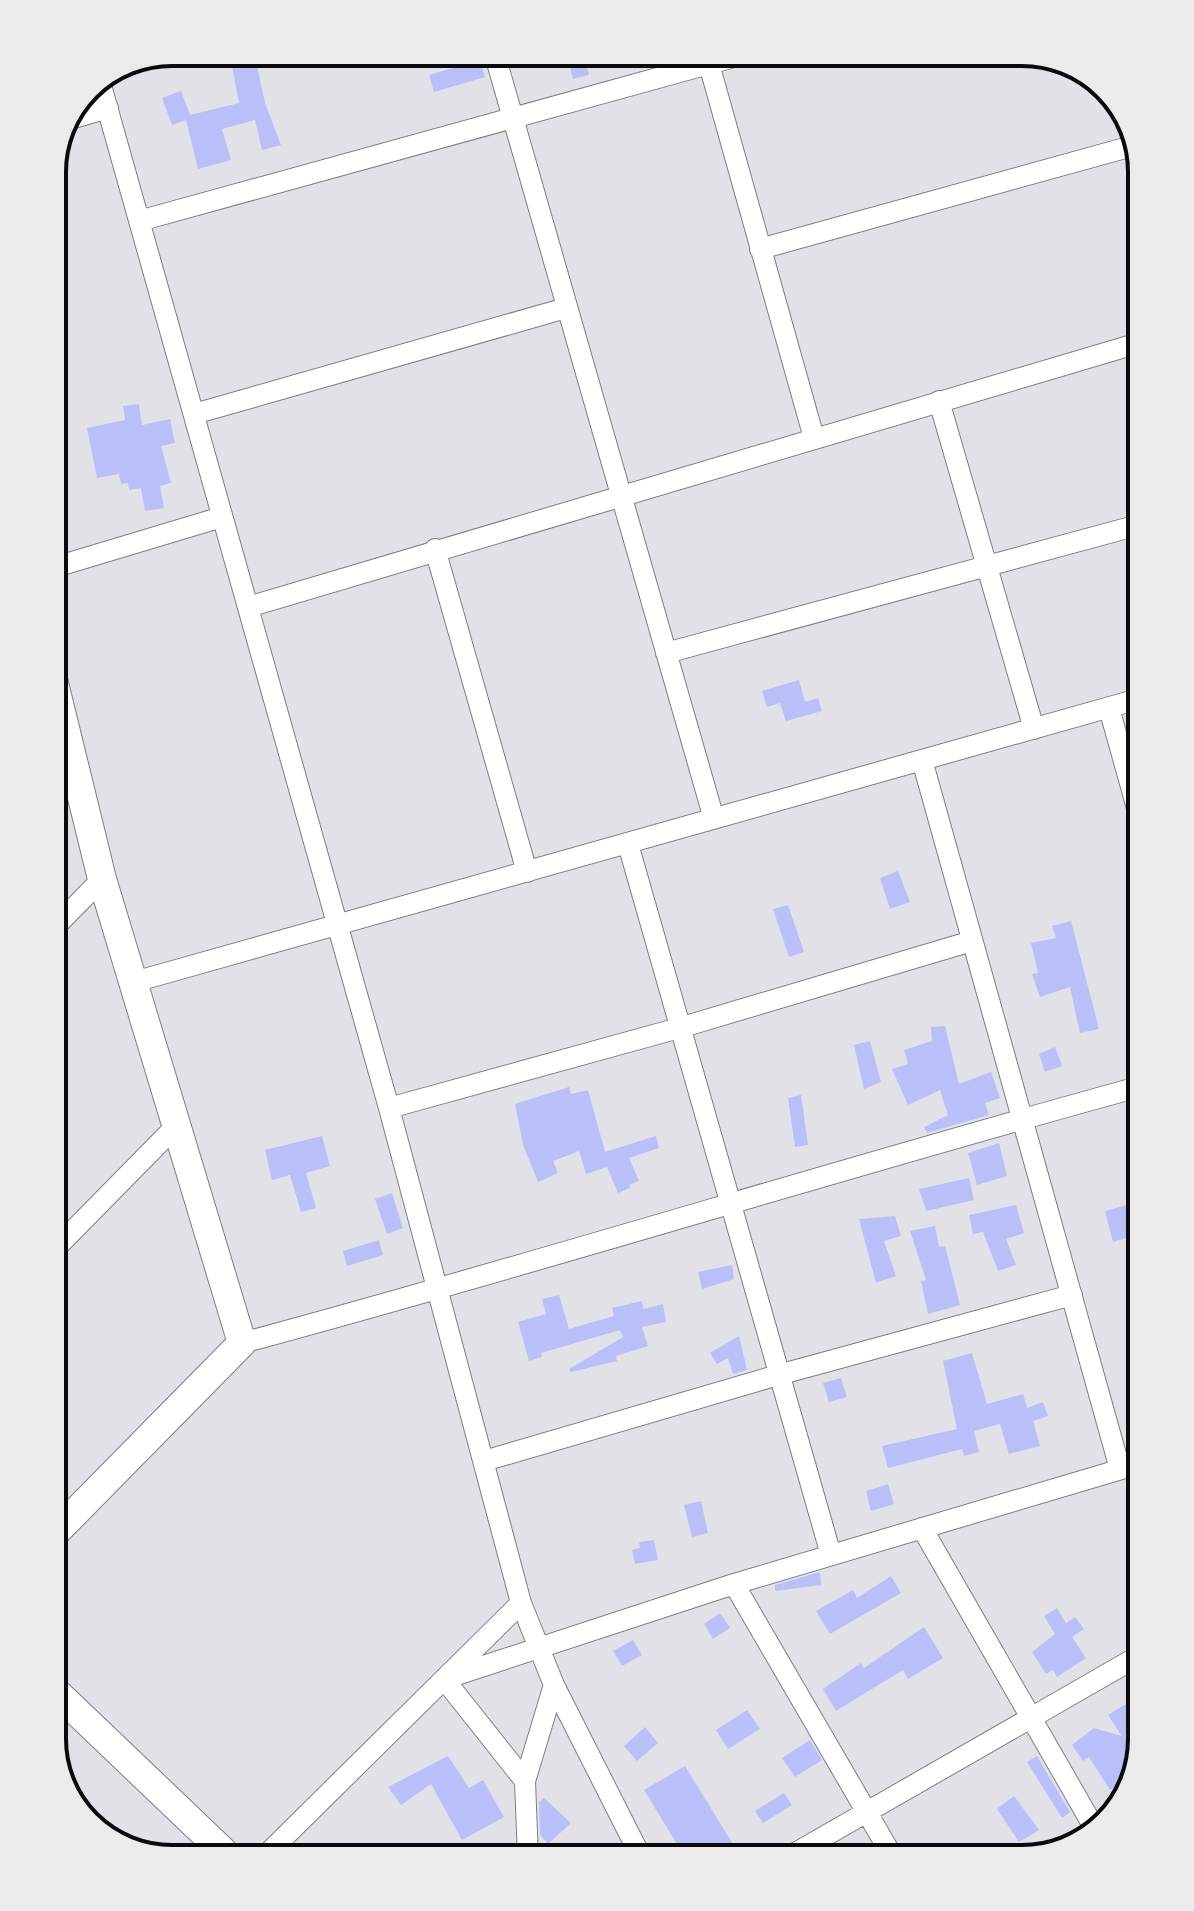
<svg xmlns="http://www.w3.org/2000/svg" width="1194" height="1911" font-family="Helvetica,sans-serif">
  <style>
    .building { fill: #bbbff9 }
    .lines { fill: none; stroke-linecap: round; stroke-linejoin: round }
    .street-casing { stroke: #7d7e83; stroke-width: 22 }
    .secondary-casing { stroke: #7d7e83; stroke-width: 30 }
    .street { stroke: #fff; stroke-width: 20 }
    .secondary { stroke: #fff; stroke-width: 28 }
    .rim { fill: none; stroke: #0b0b0d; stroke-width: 4 }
  </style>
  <rect width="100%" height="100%" fill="#e1e1e8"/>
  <path class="building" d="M566,52H583L589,75L573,79Z
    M480,60L485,77L434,92L429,75Z
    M256,61L265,103L281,145L262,150L255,120L222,129L231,160L198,169L186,120L172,125L162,98L181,91L190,115L239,103L232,66Z
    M139,404L142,425L170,419L175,443L161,446L171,483L160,486L164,508L145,511L141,488L129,490L128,483L121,484L119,474L97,478L87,428L125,420L123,406Z
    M799,680L805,702L818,698L822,711L786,721L780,703L767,707L762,691Z
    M898,871L910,902L890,909L880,878Z
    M788,905L804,952L789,957L773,909Z
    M1071,921L1099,1029L1080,1033L1070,987L1040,997L1032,974L1038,973L1031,943L1056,938L1052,926Z
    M945,1026L959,1084L991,1072L1000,1098L985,1103L989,1115L927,1133L924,1127L948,1115L940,1090L908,1105L892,1069L908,1064L904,1050L932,1041L931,1027Z
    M870,1041L881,1082L864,1089L854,1045Z
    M1055,1047L1062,1066L1045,1072L1039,1054Z
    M569,1087L571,1094L588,1090L605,1152L656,1136L659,1148L629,1158L639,1181L629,1185L630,1188L618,1193L607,1167L586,1174L579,1151L553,1161L558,1173L538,1182L523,1145L515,1104Z
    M801,1095L808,1145L795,1147L788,1098Z
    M322,1136L330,1166L306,1173L316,1208L301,1212L290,1175L272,1180L265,1150Z
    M999,1143L1007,1176L977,1185L968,1153Z
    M969,1178L974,1200L926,1211L919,1189Z
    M392,1193L403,1228L387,1234L375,1199Z
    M1131,1204L1139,1234L1113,1242L1105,1211Z
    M1016,1205L1024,1233L1006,1239L1016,1265L998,1271L983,1232L973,1234L969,1215Z
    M895,1216L901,1236L884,1241L896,1276L876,1283L859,1219Z
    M935,1226L939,1247L945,1246L960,1305L928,1314L921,1281L926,1280L910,1231Z
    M379,1240L383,1255L347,1266L343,1251Z
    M732,1265L734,1279L702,1289L698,1272Z
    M559,1295L569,1329L614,1316L612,1308L642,1301L643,1309L663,1304L666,1322L642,1327L648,1346L616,1356L617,1361L571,1372L569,1369L623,1337L620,1330L541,1353L542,1357L529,1361L518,1322L546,1314L542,1299Z
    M739,1336L747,1370L733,1374L728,1358L717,1364L710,1353Z
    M972,1353L987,1404L1023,1394L1027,1408L1043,1402L1048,1416L1033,1421L1040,1446L1009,1454L1000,1424L974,1431L979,1452L964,1456L962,1449L888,1468L882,1446L957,1429L943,1361Z
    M841,1378L847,1397L829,1402L823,1383Z
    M888,1484L894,1504L871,1511L866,1491Z
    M701,1501L708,1533L692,1537L684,1505Z
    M654,1540L658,1560L635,1564L632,1550L640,1548L639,1542Z
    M820,1572L821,1585L775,1591V1585Z
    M891,1576L901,1593L830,1634L816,1611L853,1590L857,1598Z
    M1057,1608L1066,1623L1075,1617L1084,1629L1072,1637L1086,1658L1057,1677L1053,1670L1046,1674L1032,1652L1055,1634L1044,1616Z
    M720,1613L730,1628L713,1639L704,1624Z
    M924,1627L943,1658L908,1679L903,1670L836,1711L823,1689L861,1663L864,1668Z
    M633,1640L642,1655L622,1666L613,1651Z
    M1142,1694V1739L1131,1777L1110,1790L1089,1757L1083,1761L1072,1745L1094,1728L1122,1736L1108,1715Z
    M747,1710L760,1729L728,1749L716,1730Z
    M645,1727L658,1743L637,1761L624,1746Z
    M810,1740L822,1760L795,1777L782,1758Z
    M448,1756L469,1788L483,1780L504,1817L462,1840L431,1784L401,1805L388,1787Z
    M1037,1756L1070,1812L1062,1818L1027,1762Z
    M685,1766L731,1841L745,1859H686L644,1790Z
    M784,1793L792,1805L763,1823L755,1811Z
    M1014,1796L1039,1830L1019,1842L997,1809Z
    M544,1798L571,1823L548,1844L540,1835L539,1802Z"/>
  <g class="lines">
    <g class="street-casing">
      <path id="street" d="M494,52L714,819
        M709,64L814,438
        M100,82L389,1108L521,1603L554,1685L642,1859
        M74,118L108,108
        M139,221L752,52
        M760,249L1136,145
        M939,401L1034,729
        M194,414L566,308
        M435,549L527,872
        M52,568L222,517
        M248,607L1142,342
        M666,653L1142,524
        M1109,708L1142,826
        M922,760L1120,1469
        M628,844L831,1555
        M52,930L102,879
        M134,982L1142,698
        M389,1108L679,1028L972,941
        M52,1252L177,1125
        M242,1343C543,1262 841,1168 1142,1086
        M484,1461L778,1375L1072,1295
        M922,1528L1095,1829
        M734,1584L894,1859
        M525,1781L444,1679L734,1584L1142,1463
        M262,1859L521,1603
        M528,1859L525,1781L554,1685
        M785,1859L1142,1654"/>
    </g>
    <g class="secondary-casing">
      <path id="secondary" d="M52,1536L242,1343L102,879L52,675
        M52,1688L231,1859"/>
    </g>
    <use href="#street" class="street"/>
    <use href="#secondary" class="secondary"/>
  </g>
  <path d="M0 0H1194V1911H0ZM172 66H1022A106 106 0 0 1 1128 172V1739A106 106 0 0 1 1022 1845H172A106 106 0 0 1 66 1739V172A106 106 0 0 1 172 66Z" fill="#ebebec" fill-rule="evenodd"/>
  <path class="rim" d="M172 66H1022A106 106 0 0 1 1128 172V1739A106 106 0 0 1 1022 1845H172A106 106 0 0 1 66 1739V172A106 106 0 0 1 172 66Z"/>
</svg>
